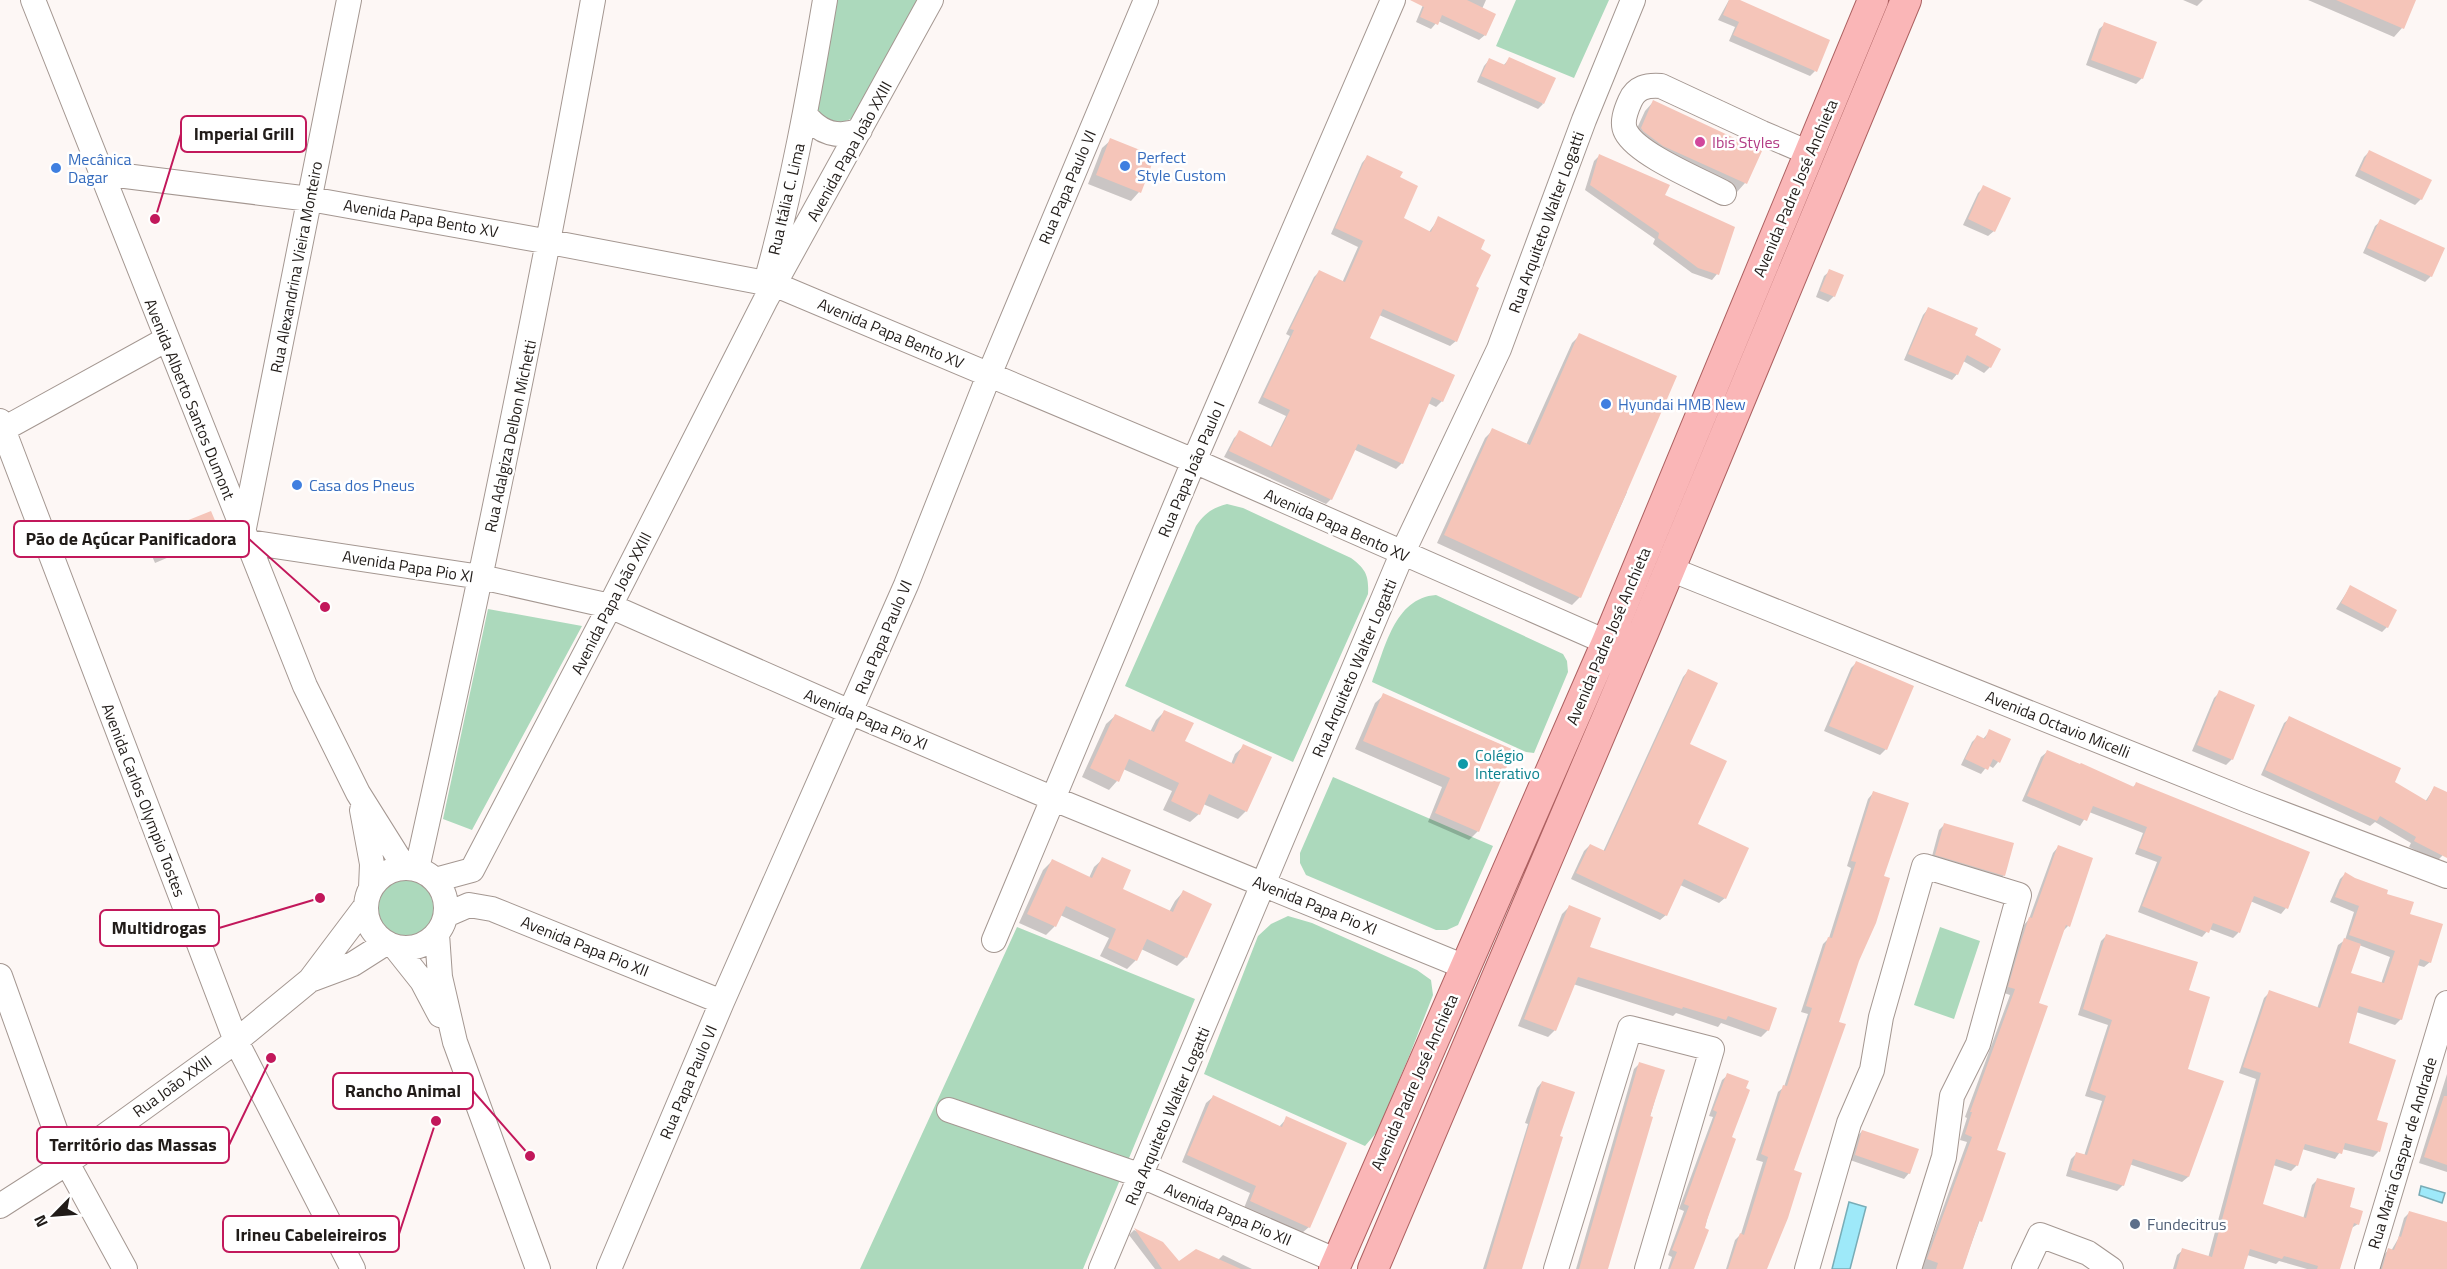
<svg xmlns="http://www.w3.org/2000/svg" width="2447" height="1269" font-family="'Titillium Web',sans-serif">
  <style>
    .green { fill: #acd9bc }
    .water { fill: #9ee9f9; stroke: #78acb6; stroke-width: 1.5 }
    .shadow { fill: #0003; fill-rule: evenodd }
    .building { fill: #f5c5b9 }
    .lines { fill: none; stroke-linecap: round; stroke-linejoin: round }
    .minor-casing { stroke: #a49791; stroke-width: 26 }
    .major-casing { stroke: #ac6060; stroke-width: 32 }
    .minor { stroke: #fff; stroke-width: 24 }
    .major { stroke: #fab6b7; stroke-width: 30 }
    .hotel-dot { fill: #d1479c; stroke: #fff; stroke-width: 2 }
    .shop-dot { fill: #3f7fe0; stroke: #fff; stroke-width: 2 }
    .culture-dot { fill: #0f9aa8; stroke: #fff; stroke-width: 2 }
    .service-dot { fill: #5c6f8a; stroke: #fff; stroke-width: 2 }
    .labels { text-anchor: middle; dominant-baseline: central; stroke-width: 5; stroke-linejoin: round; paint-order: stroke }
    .hotel-label { font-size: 16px; fill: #b23c85; stroke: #fff; text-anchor: start }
    .street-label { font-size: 16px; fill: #211c19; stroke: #fff }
    .shop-label { font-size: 16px; fill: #366cbe; stroke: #fff; text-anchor: start }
    .culture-label { font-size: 16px; fill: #0d838f; stroke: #fff; text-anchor: start }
    .service-label { font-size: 16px; fill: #4e5e75; stroke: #fff; text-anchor: start }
    .leader { fill: none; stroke: #c2185b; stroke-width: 2 }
    .callout-dot { fill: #c2185b; stroke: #fff; stroke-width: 2 }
    .callout { fill: #fff; stroke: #c2185b; stroke-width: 2 }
    .callout-label { font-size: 18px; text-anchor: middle; font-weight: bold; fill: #211c19 }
  </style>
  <rect width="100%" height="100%" fill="#fdf7f5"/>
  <path class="green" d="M833,0H918L854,117C840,126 828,122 817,111Z
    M1516,0H1609L1574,78L1496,46Z
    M1227,504L1243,508L1351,558C1366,569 1369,576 1368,594L1293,762L1125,686L1196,526C1205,513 1212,508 1227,504Z
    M1436,595L1563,654L1567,661L1568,672L1534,753L1526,752L1372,682C1385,649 1394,598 1436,595Z
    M488,609L582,626L472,830L443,819Z
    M1333,777L1493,846L1458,925L1447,930H1436L1306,875L1300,863V853Z
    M375 909a30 30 0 1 1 60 0a30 30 0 1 1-60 0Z
    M1288,916L1312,923L1417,970L1431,980L1433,995L1410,1054L1377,1132L1365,1146L1204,1074L1258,936L1271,924Z
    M1017,927L1195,999L1083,1269H860Z
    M1940,927L1980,941L1954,1019L1914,1005Z"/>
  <path class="water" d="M2421,1186L2445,1193L2442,1203L2419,1195Z
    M1849,1202L1866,1207L1850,1269H1832Z"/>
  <path class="shadow" d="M1425,0H1486L1482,9L1485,35L1479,40L1438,21L1431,29L1416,22Z
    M1729,0H1736L1815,71L1810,76L1729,41L1735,27L1718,20Z
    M2183,0H2203L2197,6Z
    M2308,0H2406L2402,28L2394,37Z
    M2105,24L2142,78L2136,84L2086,65L2099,29Z
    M1509,59L1543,104L1538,109L1477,82L1484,66L1489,60L1503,66Z
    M1653,102L1760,152L1745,183L1737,192L1654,154L1633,137L1645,111Z
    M1111,140L1153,157L1139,192L1131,201L1088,184L1102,148Z
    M2370,151L2421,199L2415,205L2355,176L2364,157Z
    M1600,155L1663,196L1717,274L1712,280L1692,273L1653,244L1655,239L1585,190L1594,161Z
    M1367,157L1398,178L1402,219L1429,232L1439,218L1479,250L1474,287L1456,341L1450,346L1379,315L1368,339L1442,401L1436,407L1428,403L1402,463L1396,469L1353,449L1331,499L1326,504L1224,457L1234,438L1240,432L1270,448L1286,416L1258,403L1290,336L1286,334L1314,277L1319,272L1342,283L1358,247L1331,234L1362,163Z
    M1984,187L1994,231L1988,236L1963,225L1978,193Z
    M2381,221L2431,276L2425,282L2363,253L2375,226Z
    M1830,271L1834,296L1828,302L1816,297L1824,276Z
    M1928,309L1973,335L1990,367L1984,373L1963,361L1957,374L1952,380L1904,360L1923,315Z
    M1580,335L1625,491L1627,492L1580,597L1572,605L1437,543L1485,438L1493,430L1526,445L1572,343Z
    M152,536L221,537L215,543L190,553L188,549L155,563L146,542Z
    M2350,587L2387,627L2382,632L2336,609Z
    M1856,663L1886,749L1880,755L1824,731L1851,668Z
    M1688,671V744L1696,825L1725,898L1719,903L1680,885L1666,915L1660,920L1571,879L1584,851L1590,845L1603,852L1683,677Z
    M2220,692L2232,759L2226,765L2192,751L2214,698Z
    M1384,695L1513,750L1478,831L1469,840L1428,822L1442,787L1355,749L1375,703Z
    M1165,711L1183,742L1231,764L1235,754L1244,746L1246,811L1238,819L1203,804L1199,814L1190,822L1163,810L1172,791L1123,769L1117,781L1109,790L1082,777L1106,724L1115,716L1150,732L1156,720Z
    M2290,718L2425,802L2434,788L2447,794V846L2442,856L2437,861L2409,847L2411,843L2375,822L2370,826L2261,775L2284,723Z
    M1990,731L1998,762L1993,768L1988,765L1981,774L1961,765L1972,742L1977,737L1983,739Z
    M2047,752L2132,788L2136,784L2286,908L2281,914L2250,901L2238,933L2233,938L2209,929L2202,937L2138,912L2157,862L2135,854L2143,833L2089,812L2080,826L2022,801L2041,757Z
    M1873,793L1882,877L1792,1171L1766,1269H1726L1735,1240L1741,1234L1763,1162L1756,1160L1778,1092L1784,1087L1808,1014L1801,1012L1823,944L1829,938L1851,868L1847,866L1868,799Z
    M1945,824L2004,875L1998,881L1931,860L1939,830Z
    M2058,847L2068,926L2062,932L2037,1004L1995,1151L2004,1154L1962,1269H1921L1967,1142L1960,1140L1967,1118L1965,1117L2010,995L2004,993L2016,949L2024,925L2029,919L2053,853Z
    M1103,859L1121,889L1169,912L1175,901L1183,892L1186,957L1177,966L1141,949L1136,960L1127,969L1100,956L1109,938L1060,915L1054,927L1046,935L1019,923L1043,870L1052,861L1089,878L1094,867Z
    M2345,874L2385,895L2409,915L2430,962L2424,967L2417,965L2401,1019L2395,1025L2356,1012L2347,1044L2375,1121L2378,1152L2373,1157L2342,1149L2335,1159L2302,1149L2297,1165L2291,1171L2273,1165L2261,1205L2303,1219L2312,1185L2317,1180L2348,1208L2358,1224L2350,1229L2339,1269H2307L2279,1261L2276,1264L2247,1255L2243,1269H2173L2177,1255L2183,1250L2208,1258L2256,1079L2239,1073L2264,998L2270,992L2317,1009L2338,945L2345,940L2354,912L2330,902L2340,879ZM2359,945L2390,957L2381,984L2349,974Z
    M1569,907L1588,948L1768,1030L1761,1037L1721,1023L1718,1027L1676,1013L1673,1016L1573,984L1555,1030L1548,1037L1518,1026L1562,914Z
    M2106,936L2187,991L2188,1177L2182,1182L2129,1164L2123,1185L2117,1191L2066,1176L2071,1159L2076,1154L2084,1156L2102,1101L2085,1096L2108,1025L2078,1015L2101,941Z
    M1640,1063L1663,1071L1607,1269H1576L1634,1069Z
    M2447,1074V1172L2419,1163Z
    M1728,1075L1744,1089L1693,1269H1668L1672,1257L1668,1255L1684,1211L1679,1209L1713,1117L1709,1116L1722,1080Z
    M1542,1082L1520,1269H1483L1528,1124L1525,1123L1537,1088Z
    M1213,1097L1279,1127L1287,1118L1309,1227L1302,1233L1244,1208L1250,1193L1182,1162L1206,1103Z
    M1862,1131L1909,1173L1904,1179L1850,1160L1857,1137Z
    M2409,1213L2447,1224V1269H2379L2383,1256L2388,1250L2391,1251L2398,1239L2404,1218Z
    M1134,1230L1162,1243L1179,1262L1218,1260L1223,1255L1252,1269H1155L1129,1235Z"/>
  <path class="building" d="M1410,0H1467L1496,14L1486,36L1442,15L1438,25L1420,17L1424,7Z
    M1729,0H1740L1830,40L1817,72L1733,35L1739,22L1723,15Z
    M2336,0H2416L2404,29Z
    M2104,22L2157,42L2143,79L2091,60Z
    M1509,57L1556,78L1544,104L1481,76L1489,58L1505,65Z
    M1653,100L1762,151L1747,184L1663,146L1643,131L1641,128Z
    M1110,138L1155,156L1141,193L1096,175Z
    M2369,150L2432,180L2422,200L2360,170Z
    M1599,154L1670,185L1665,195L1735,227L1719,275L1698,268L1658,238L1659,233L1590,185Z
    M1367,155L1403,172L1400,177L1418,186L1404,218L1431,232L1438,216L1485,240L1481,249L1491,255L1476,286L1479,288L1457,342L1383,309L1370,338L1455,375L1443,402L1432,397L1403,464L1358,444L1332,500L1229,451L1239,430L1272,447L1290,410L1263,397L1294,330L1290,329L1319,270L1345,282L1363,241L1335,228Z
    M1983,185L2011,198L1995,232L1968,219Z
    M2380,219L2445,248L2432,277L2367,248Z
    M1829,269L1844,275L1835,297L1820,291Z
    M1928,307L1978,328L1975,335L2001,349L1991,368L1967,355L1958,375L1908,354Z
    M1579,333L1677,376L1581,598L1444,535L1492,428L1530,445Z
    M211,511L222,537L195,548L194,545L161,558L151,535Z
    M2350,585L2397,610L2388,628L2341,603Z
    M1856,661L1914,686L1887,750L1829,726Z
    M1688,669L1718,683L1690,744L1727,761L1698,824L1749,848L1726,899L1684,879L1667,916L1576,873L1590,844L1605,851Z
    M2219,690L2255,705L2233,760L2197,745Z
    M1383,693L1514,750L1479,832L1435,813L1450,778L1363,741Z
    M1164,710L1194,723L1185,741L1234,764L1243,744L1272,757L1247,812L1209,794L1200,815L1171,801L1179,783L1129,759L1119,782L1090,768L1115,714L1154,732Z
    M2289,716L2401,768L2395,782L2427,801L2434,786L2447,792V858L2414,841L2416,837L2380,816L2377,821L2265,770Z
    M1989,729L2011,739L2000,763L1993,759L1988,770L1965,759L1977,735L1985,739Z
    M2047,750L2080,764L2081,763L2134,787L2136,782L2310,852L2288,909L2254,896L2240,933L2213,923L2209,933L2142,906L2162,857L2139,848L2147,827L2093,806L2087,821L2027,796Z
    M1873,791L1909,803L1884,876L1890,878L1876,923L1859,961L1839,1022L1846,1024L1794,1170L1802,1173L1788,1218L1767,1269H1728L1740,1233L1744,1235L1768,1157L1761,1154L1783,1085L1787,1086L1812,1008L1806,1006L1828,937L1832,938L1856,862L1851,861Z
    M1944,823L2014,843L2005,876L1935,855Z
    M2058,845L2093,858L2070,927L2066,925L2039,1003L2048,1006L1997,1150L2006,1153L1982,1222L1979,1221L1963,1269H1936L1938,1263L1927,1259L1972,1137L1965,1134L1972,1112H1970L2015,989L2008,987L2021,942L2029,917L2032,918Z
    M1102,857L1131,870L1123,889L1173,912L1183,890L1212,904L1187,958L1147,939L1137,961L1108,948L1116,929L1066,906L1056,927L1027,914L1052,859L1092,878Z
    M2345,872L2355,878L2388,890L2387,894L2414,902L2410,914L2443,924L2431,963L2420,959L2402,1020L2359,1006L2349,1043L2396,1060L2377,1120L2388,1123L2380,1152L2345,1143L2342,1154L2305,1144L2298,1166L2276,1159L2263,1204L2306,1218L2317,1178L2355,1188L2350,1207L2363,1211L2359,1225L2354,1223L2340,1269H2317L2318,1266L2284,1256L2282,1259L2250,1249L2244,1269H2176L2182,1248L2212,1257L2261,1073L2243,1067L2269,990L2320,1008L2344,938L2361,944L2351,973L2384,983L2395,951L2349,935L2359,906L2335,897Z
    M1569,905L1601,918L1590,947L1777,1008L1769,1031L1728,1016L1726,1020L1683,1007L1682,1009L1578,977L1556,1031L1524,1019Z
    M2106,934L2198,962L2189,990L2210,997L2188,1069L2224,1081L2189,1177L2133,1159L2124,1186L2071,1170L2076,1152L2087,1155L2106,1096L2090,1090L2112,1020L2083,1009Z
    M1639,1062L1665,1070L1650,1116L1653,1117L1608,1269H1579Z
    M1727,1073L1749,1081L1746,1088L1750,1090L1732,1137L1736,1139L1707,1220L1705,1228L1709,1230L1694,1269H1670L1677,1252L1672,1250L1689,1206L1684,1204L1717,1112L1713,1110Z
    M1542,1081L1575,1092L1560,1136L1563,1137L1522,1269H1486Z
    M1213,1095L1282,1127L1286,1116L1347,1143L1310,1228L1250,1201L1256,1186L1187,1155Z
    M2444,1096H2447V1165L2424,1157Z
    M1862,1130L1919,1149L1910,1174L1855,1155Z
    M2409,1211L2447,1222V1269H2382L2388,1248L2394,1250L2399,1236L2401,1237Z
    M1134,1228L1163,1242L1179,1261L1196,1249L1241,1269H1162Z"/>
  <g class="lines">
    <g class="minor-casing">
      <path id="minor" d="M33,0L305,686L358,793L405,868
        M805,114C819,133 839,139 860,130
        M101,173L310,199L550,242L776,285L1194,461L1622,649
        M1724,193C1700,180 1638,155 1626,132C1621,123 1626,110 1630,101C1636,87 1647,85 1661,86L1762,133L1809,153
        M766,282C792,189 809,95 825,0
        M0,421L236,1041L353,1269
        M0,431L167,339
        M243,533L349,0
        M248,542L481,577L610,606L850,712L1054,799L1465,967
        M1670,569L2249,801L2447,876
        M362,810L372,864L371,888
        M366 908a40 40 0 1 1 80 0a40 40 0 1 1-80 0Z
        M417,869C481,581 541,291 593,0
        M435,880L472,870L610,606L765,301L931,0
        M446,915L469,905L492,909L722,1002
        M437,934L440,977L455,1042L538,1269
        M994,940L1194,461L1393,0
        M395,947L422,981L440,1015
        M0,976L67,1163L125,1269
        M310,980L353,964L386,943
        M949,1110L1142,1176L1337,1261
        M0,1206L67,1163L236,1041L310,980L365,907
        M609,1269L722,1002L906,585L989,375L1146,0
        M1101,1269L1402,554L1499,349L1584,120L1633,0
        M1556,1269L1630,1028L1712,1049L1647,1269
        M1807,1269L1849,1123L1872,1070L1881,1017L1924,866L2019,895L1978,1044L1952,1096L1944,1157L1909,1269
        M2024,1269L2040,1235L2088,1253L2111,1269
        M2367,1269L2447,1003"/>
    </g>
    <g class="major-casing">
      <path id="major" d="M1334,1269L1607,642L1873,0
        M1373,1269L1644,631L1906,0"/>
    </g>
    <use href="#minor" class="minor"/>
    <use href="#major" class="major"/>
  </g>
  <circle class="hotel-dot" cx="1700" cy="142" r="6"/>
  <g class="shop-dot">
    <circle cx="1125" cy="166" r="6"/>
    <circle cx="56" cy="168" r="6"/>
    <circle cx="1606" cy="404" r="6"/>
    <circle cx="297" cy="485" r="6"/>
  </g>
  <circle class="culture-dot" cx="1463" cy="764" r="6"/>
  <circle class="service-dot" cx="2135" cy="1224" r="6"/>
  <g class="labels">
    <g class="hotel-label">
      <text x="1712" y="142">Ibis Styles</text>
    </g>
    <g class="street-label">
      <text transform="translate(849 151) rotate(-61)">Avenida Papa João XXIII</text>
      <text transform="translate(1067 187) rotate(-67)">Rua Papa Paulo VI</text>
      <text transform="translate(1795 188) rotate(-67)">Avenida Padre José Anchieta</text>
      <text transform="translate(786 199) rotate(-77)">Rua Itália C. Lima</text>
      <text transform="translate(421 218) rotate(10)">Avenida Papa Bento XV</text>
      <text transform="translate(1546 222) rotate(-70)">Rua Arquiteto Walter Logatti</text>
      <text transform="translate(296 267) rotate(-79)">Rua Alexandrina Vieira Monteiro</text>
      <text transform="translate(891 333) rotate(23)">Avenida Papa Bento XV</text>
      <text transform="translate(190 399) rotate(68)">Avenida Alberto Santos Dumont</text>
      <text transform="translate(510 436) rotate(-78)">Rua Adalgiza Delbon Michetti</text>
      <text transform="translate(1191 469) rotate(-67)">Rua Papa João Paulo I</text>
      <text transform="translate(1337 525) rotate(24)">Avenida Papa Bento XV</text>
      <text transform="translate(408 566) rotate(9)">Avenida Papa Pio XI</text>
      <text transform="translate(611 603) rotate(-63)">Avenida Papa João XXIII</text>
      <text transform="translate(1608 636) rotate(-67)">Avenida Padre José Anchieta</text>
      <text transform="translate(883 637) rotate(-67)">Rua Papa Paulo VI</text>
      <text transform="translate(1354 668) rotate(-67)">Rua Arquiteto Walter Logatti</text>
      <text transform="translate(866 719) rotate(23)">Avenida Papa Pio XI</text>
      <text transform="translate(2058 724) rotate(22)">Avenida Octavio Micelli</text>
      <text transform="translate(144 800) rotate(69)">Avenida Carlos Olympio Tostes</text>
      <text transform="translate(1315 905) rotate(22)">Avenida Papa Pio XI</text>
      <text transform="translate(585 946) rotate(22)">Avenida Papa Pio XII</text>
      <text transform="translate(688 1082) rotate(-67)">Rua Papa Paulo VI</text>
      <text transform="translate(1414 1082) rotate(-66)">Avenida Padre José Anchieta</text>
      <text transform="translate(172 1086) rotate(-36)">Rua João XXIII</text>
      <text transform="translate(1167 1116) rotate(-67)">Rua Arquiteto Walter Logatti</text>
      <text transform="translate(2402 1153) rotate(-73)">Rua Maria Gaspar de Andrade</text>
      <text transform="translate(1228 1214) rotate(23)">Avenida Papa Pio XII</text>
    </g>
    <g class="shop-label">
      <text x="1137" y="157">Perfect<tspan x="1137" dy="18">Style Custom</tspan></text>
      <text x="68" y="159">Mecânica<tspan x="68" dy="18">Dagar</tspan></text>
      <text x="1618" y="404">Hyundai HMB New</text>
      <text x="309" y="485">Casa dos Pneus</text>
    </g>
    <g class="culture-label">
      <text x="1475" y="755">Colégio<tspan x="1475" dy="18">Interativo</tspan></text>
    </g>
    <g class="service-label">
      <text x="2147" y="1224">Fundecitrus</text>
    </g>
  </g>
  <path class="leader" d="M155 219L181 134M325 607L249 539M320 898L219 928M530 1156L473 1091M271 1058L229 1145M436 1121L399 1234"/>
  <g class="callout-dot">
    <circle cx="155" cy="219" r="6"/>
    <circle cx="325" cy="607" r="6"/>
    <circle cx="320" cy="898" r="6"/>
    <circle cx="530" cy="1156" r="6"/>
    <circle cx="271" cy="1058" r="6"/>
    <circle cx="436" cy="1121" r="6"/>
  </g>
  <g class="callout">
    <rect x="181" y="116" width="125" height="36" rx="6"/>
    <rect x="14" y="521" width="235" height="36" rx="6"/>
    <rect x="100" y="910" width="119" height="36" rx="6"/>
    <rect x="333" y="1073" width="140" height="36" rx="6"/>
    <rect x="37" y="1127" width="192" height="36" rx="6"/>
    <rect x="223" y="1216" width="176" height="36" rx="6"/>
  </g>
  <g class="callout-label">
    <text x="244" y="140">Imperial Grill</text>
    <text x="131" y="545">Pão de Açúcar Panificadora</text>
    <text x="159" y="934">Multidrogas</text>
    <text x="403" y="1097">Rancho Animal</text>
    <text x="133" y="1151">Território das Massas</text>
    <text x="311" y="1241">Irineu Cabeleireiros</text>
  </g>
  <g transform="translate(54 1215) rotate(245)" stroke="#ffffff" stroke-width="4.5" paint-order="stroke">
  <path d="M0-4.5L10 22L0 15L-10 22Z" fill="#211c19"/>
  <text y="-9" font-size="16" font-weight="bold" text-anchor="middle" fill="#211c19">N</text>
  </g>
</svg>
